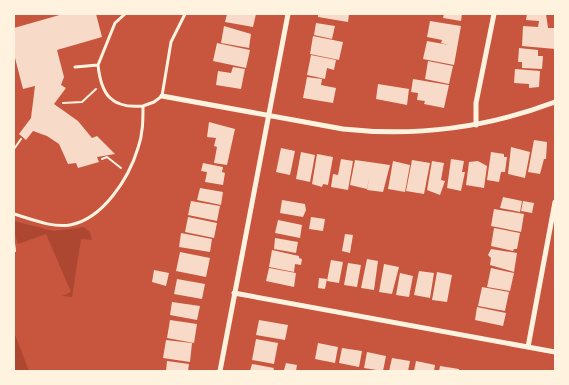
<svg xmlns="http://www.w3.org/2000/svg" width="569" height="385" font-family="'Alegreya Sans',sans-serif">
  <style>
    .green { fill: #ae4732 }
    .building { fill: #f7dbc8 }
    .lines { fill: none; stroke-linecap: round; stroke-linejoin: round }
    .path { stroke: #fff3e0; stroke-width: 2 }
    .service { stroke: #fff3e0; stroke-width: 3 }
    .minor { stroke: #fff3e0; stroke-width: 5 }
  </style>
  <rect width="100%" height="100%" fill="#c8553d"/>
  <path class="green" d="M14,221L54,231L84,227L90,232L92,240L81,239L72,297L62,296L71,292L46,234L18,244L14,232Z
    M14,332L29,371H14Z"/>
  <path class="building" d="M63,14H96L102,37L57,50L64,77L61,85L66,88L54,104L78,121L92,138L97,136L115,154L97,157L99,162L78,168L76,163L68,164L59,144L47,136L33,131L26,140L19,134L31,118L35,86L23,89L14,54V28Z
    M227,14H256L253,27L225,22Z
    M318,14H349L348,22L318,17Z
    M444,14H462L461,21L443,18Z
    M527,14H546L548,28H555V49L522,46L523,26L538,27L539,21L526,20Z
    M430,21L461,26L454,65L423,59L427,41L449,45L441,43L442,40L427,37Z
    M316,23L335,26L332,39L314,35Z
    M224,26L251,34L249,48L221,43Z
    M313,36L343,42L339,60L310,54Z
    M217,43L250,50L246,68L213,61Z
    M519,48L538,50V56H543L542,69L522,68V62H518Z
    M311,55L336,60L334,70L327,68L325,79L307,75Z
    M428,61L453,66L449,84L425,79Z
    M233,67L245,69L241,89L216,85L218,71L231,73Z
    M515,69L540,71L539,87L529,88V84L514,83Z
    M307,77L322,79L321,85L336,88L333,103L303,98Z
    M413,79L449,85L444,108L424,104L425,101L417,100L418,93L411,92Z
    M378,84L409,89L407,105L376,99Z
    M209,122L235,129L227,165L214,163L217,147L214,146L216,138L207,137Z
    M534,140L547,142L546,159H544L540,174L528,172Z
    M511,147L530,152L525,178L508,174Z
    M281,148L295,151L290,175L276,172Z
    M301,152L315,155L310,182L296,179Z
    M491,152L504,154V157H507L505,172H501L499,182L487,180Z
    M317,154L333,157L328,185L323,184L322,187L312,184Z
    M341,159L353,161L348,190L331,187L333,174L338,175Z
    M451,159L464,161L462,172H465L461,191L447,188Z
    M355,160L390,165L383,192L367,190L370,173L367,189L350,185Z
    M412,160L430,163L424,194L406,191Z
    M393,161L410,165L405,192L388,189Z
    M432,161L444,163L441,180L445,181L440,195L427,190Z
    M478,161L487,166L484,188L466,185L469,162Z
    M203,163L223,167L222,172L225,173L223,185L205,182L207,172L201,171Z
    M200,188L223,192L221,205L197,200Z
    M503,197L522,201L520,212L500,208Z
    M282,200L305,204L306,210L303,217L280,213Z
    M191,201L220,206L217,221L188,215Z
    M523,201L534,203L532,213L521,211Z
    M494,209L524,214L521,232L491,226Z
    M188,217L217,223L214,238L185,232Z
    M311,217L325,219L323,231L309,229Z
    M278,220L302,225L300,238L275,233Z
    M494,228L520,233L517,249H514L513,251L491,246Z
    M181,233L212,239L210,252L179,247Z
    M345,234L353,235L350,253L342,251Z
    M275,238L298,242L296,253L274,249Z
    M491,249L517,253L514,272L490,265L491,258L488,255Z
    M272,250L299,256V258L302,259L301,265L295,264L294,272L269,267Z
    M180,252L210,258L206,277L176,271Z
    M367,259L378,261L374,290L361,288Z
    M331,260L343,262L339,283L327,281Z
    M348,263L361,265L357,287L344,285Z
    M384,264L399,267L392,294L379,292Z
    M269,268L296,273L294,287L266,281Z
    M491,268L514,273L510,291L487,287Z
    M154,270L169,273L166,286L152,282Z
    M419,271L434,273L430,298L414,295Z
    M437,272L452,275L447,302L432,300Z
    M400,273L413,276L409,297L396,295Z
    M319,278L327,279L325,289L318,288Z
    M177,279L205,284L202,299L174,294Z
    M482,287L509,292L505,311L478,306Z
    M172,302L200,306L197,320L170,315Z
    M477,307L506,313L503,326L475,320Z
    M170,320L197,324L194,343L167,338Z
    M259,320L288,325L285,340L256,335Z
    M256,339L278,343L274,364L252,360Z
    M166,340L192,343L190,362L163,358Z
    M318,343L338,347L335,363L315,359Z
    M342,348L362,351L359,367L339,363Z
    M367,352L386,356L383,371L364,368Z
    M392,358L410,361L408,371H389Z
    M167,361L189,364L188,371H166Z
    M416,361L435,365L434,371H414Z
    M286,363L297,365L296,371L284,370Z
    M252,364L274,368L273,371H250Z
    M440,366L459,369V371H439Z"/>
  <g class="lines">
    <path class="path" d="M63,103L82,102L96,89
      M14,149L21,139
      M102,159L107,157L121,168
      M14,243L15,251"/>
    <path class="service" d="M98,65L115,23L125,14
      M75,67L98,65C101,94 111,109 143,106
      M14,214C31,219 52,228 70,225C103,219 129,178 138,148C143,134 143,120 143,106L154,102L162,96L171,42L185,14"/>
    <path class="minor" d="M162,96L343,129C416,137 486,128 555,102
      M476,125V103L494,14
      M234,293L555,352
      M528,347L555,202
      M220,371L288,14"/>
  </g>
  <rect width="569" height="385" fill="none" stroke="#fff3e0" stroke-width="30"/>
</svg>
